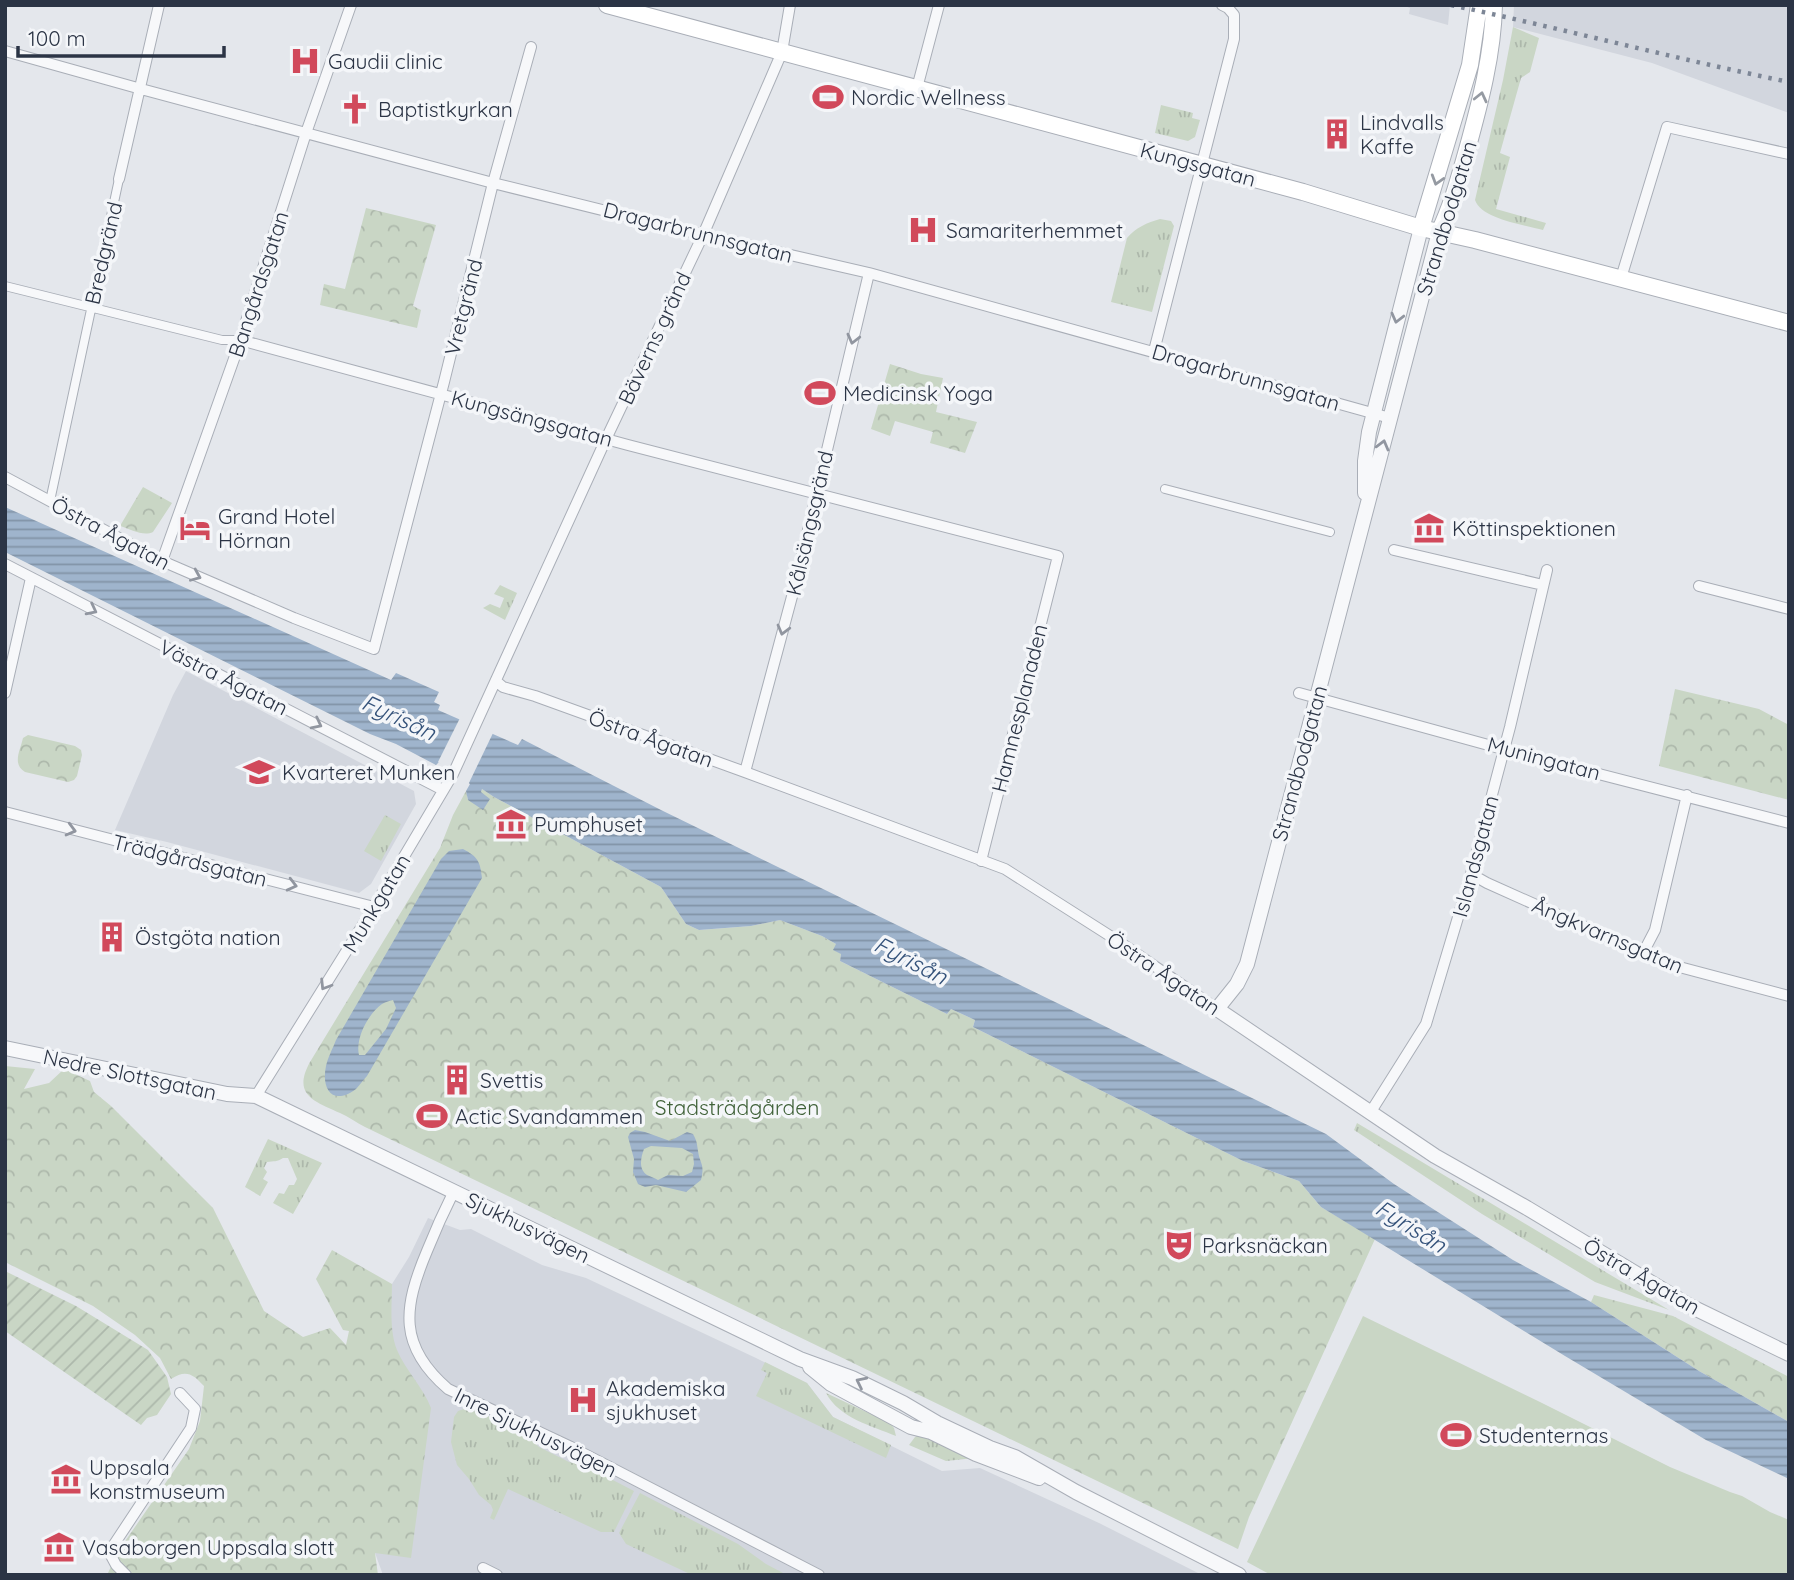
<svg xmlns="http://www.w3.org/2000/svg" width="1794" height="1580" font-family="Quicksand,sans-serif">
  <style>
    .built { fill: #d2d6de }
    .grass { fill: url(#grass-tufts) }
    .forest { fill: url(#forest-crowns) }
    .garden { fill: url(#garden-furrows) }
    .pitch { fill: #c9d6c5 }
    .water { fill: url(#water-rules); fill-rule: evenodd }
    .pier { fill: #e4e7ec }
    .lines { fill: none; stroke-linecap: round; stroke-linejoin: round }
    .pedestrian-casing { stroke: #a9aeb7; stroke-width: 10 }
    .minor-casing { stroke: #a9aeb7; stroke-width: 12 }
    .tertiary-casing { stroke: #a9aeb7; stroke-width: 16 }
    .secondary-casing { stroke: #a9aeb7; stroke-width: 18 }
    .pedestrian { stroke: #f7f8fa; stroke-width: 8 }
    .minor { stroke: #f7f8fa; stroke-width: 10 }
    .tertiary { stroke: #f7f8fa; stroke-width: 14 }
    .secondary { stroke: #fff; stroke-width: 16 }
    .rail { stroke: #7d8696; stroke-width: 4.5; stroke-dasharray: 3.5 7; stroke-linecap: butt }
    .oneway { stroke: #959aa2 }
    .oneway2 { stroke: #9196a0 }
    .labels { text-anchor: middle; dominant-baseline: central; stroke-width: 7; stroke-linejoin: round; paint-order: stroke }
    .poi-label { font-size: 21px; fill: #2b3445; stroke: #f4f6f9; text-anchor: start }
    .street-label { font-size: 21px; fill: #2b3445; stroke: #f4f6f9 }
    .park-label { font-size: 21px; fill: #3f6138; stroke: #f4f6f9 }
    .water-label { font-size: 23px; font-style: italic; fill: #34527a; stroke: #f4f6f9 }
  </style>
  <defs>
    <pattern id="grass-tufts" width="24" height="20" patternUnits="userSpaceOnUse" patternTransform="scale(1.75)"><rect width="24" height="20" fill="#c9d6c5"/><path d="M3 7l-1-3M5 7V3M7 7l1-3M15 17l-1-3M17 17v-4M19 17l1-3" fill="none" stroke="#adb8ab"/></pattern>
    <pattern id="forest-crowns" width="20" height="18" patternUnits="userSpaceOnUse" patternTransform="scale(1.75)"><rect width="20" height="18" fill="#c9d6c5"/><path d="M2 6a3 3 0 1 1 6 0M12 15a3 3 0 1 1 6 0" fill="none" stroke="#adb8ab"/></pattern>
    <pattern id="garden-furrows" width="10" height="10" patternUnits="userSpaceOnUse" patternTransform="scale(1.75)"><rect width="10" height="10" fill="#c9d6c5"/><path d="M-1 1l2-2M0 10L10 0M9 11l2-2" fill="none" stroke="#adb8ab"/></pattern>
    <pattern id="water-rules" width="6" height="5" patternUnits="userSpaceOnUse" patternTransform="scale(1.75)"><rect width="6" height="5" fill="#9fb4cc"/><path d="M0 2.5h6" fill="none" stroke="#8293a7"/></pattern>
  </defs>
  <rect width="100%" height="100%" fill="#e4e7ec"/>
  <path class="built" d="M1402,5H1450L1448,25L1409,14L1410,8Z
    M1514,5H1789V113L1652,63L1513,27Z
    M186,671L414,791L416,804L371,884L359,893L167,842L115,830L173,695Z
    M428,1218L460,1230L471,1229L542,1265L586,1278L756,1358L807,1383L833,1417L942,1471L980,1468L1099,1523L1202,1575H383L375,1553L392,1284L409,1257Z"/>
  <path class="grass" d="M1513,27L1539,38L1530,72L1521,78L1500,153L1510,157L1496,209L1546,223L1543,230C1525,225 1481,219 1475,200L1503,80Z
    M1161,105L1193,113L1192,118L1200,120L1195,137L1188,141L1155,133Z
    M1160,219L1171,221L1174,226L1152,312L1111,302L1127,238C1136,227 1147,223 1160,219Z
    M500,585L517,593L505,620L483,608L490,604L500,608L504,598L494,594Z
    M385,815L401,824L381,861L364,851Z
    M1357,1123L1669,1310L1595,1282L1482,1214L1354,1130Z
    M268,1139L322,1163L293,1214L273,1203L279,1193L284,1194L289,1185H294L297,1179L288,1158H283C277,1162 274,1161 267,1162L264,1168L267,1172L263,1179L268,1182L260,1196L245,1187Z
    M765,1362L807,1383L833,1417L891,1445L886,1458L756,1396L767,1373L761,1370Z
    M826,1393L890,1423L894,1428L896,1436C872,1426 839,1418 826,1393Z
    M470,1407L528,1436L539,1447L569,1462L584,1465L634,1491L614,1532H601L508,1489L494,1520L490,1518L493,1510L491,1505L479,1495L469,1479L457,1465L451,1442L454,1417L458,1411Z
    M920,1434L975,1458L946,1461L909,1445L915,1437Z
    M640,1493L738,1544L766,1564L787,1575H692L626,1544L619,1533Z"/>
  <path class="forest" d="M366,208L436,225L413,306L421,310L417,328L320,305L324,284L345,289Z
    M890,364L921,374L943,378L936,412L977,422L965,453L930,443L933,432L895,421L890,436L871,429Z
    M143,487L172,503L153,532C143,537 131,529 120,526Z
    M1675,689L1759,709L1789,725V800L1659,766Z
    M28,735L75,746L81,750L82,755L77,776L74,780L68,782L25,772C12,764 20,751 23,738Z
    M482,789L494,797L661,887L686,924L699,930L751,926L780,920L822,936L836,944L841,954L840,961L947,1014L951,1009L975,1020L973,1027L1243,1161L1299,1181L1321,1207L1375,1239L1249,1517L1238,1549L365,1127C357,1123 349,1117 340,1113C314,1101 292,1095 310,1062L440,848L453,815L466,791L468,800L481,792Z
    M5,1066L35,1069L24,1089L49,1083L64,1069L90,1081L94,1092L111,1106L213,1208L264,1311L303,1337L330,1328L346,1345L349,1331L343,1330L316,1279L332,1250L392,1284C392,1305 389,1330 397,1350C406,1371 423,1387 431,1408L411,1558L375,1553L378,1575H107L119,1550L189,1449L200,1421L204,1386C193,1374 186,1369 171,1379L160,1358L135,1335L93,1306L5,1262Z
    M1594,1295L1673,1316L1789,1377V1422L1699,1371L1591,1302Z"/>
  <path class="garden" d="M5,1271L76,1306L148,1350L167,1377L171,1394L157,1415L147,1418L141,1425L5,1331Z"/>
  <path class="pitch" d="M1363,1316L1540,1402L1670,1467L1730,1492L1742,1496L1770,1512L1789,1520V1575H1271L1247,1562Z"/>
  <path class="water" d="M5,507L391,680L396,673L439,692L434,702L440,705L438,710L518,745L522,739L661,810L1326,1134L1394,1184L1513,1260L1591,1302L1699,1371L1789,1422V1479L1706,1440L1565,1356L1321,1207L1299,1181L1243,1161L973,1027L975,1020L951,1009L947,1014L840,961L841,954L833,950L836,944L822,936L780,920L751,926L699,930L686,924L661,887L494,797L482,789L481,792L490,799L483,810L468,800L466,791L470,784L439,762L436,765L396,744L370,734L5,552Z
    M463,849C478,857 480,861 482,878L367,1076C363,1080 360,1085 356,1089C333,1106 321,1090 326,1066C328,1057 333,1048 336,1040L441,859L449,851ZM393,1000L396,1008L386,1029L365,1055H359C355,1039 368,1014 382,1004C385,1002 389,1001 393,1000Z
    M635,1130L645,1132L670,1141L687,1132L693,1134C697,1141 697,1144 698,1151C700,1165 705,1163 701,1180L686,1192L656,1185L645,1187L638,1184L633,1172L634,1159L628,1137L630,1133ZM651,1146L682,1148L693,1154L694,1164L692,1172L683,1176L668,1175L658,1180C655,1178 651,1177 647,1175C638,1169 641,1157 644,1149Z"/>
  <path class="pier" d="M461,716L494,731L468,785L438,762Z"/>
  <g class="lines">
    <g class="pedestrian-casing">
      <path id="pedestrian" d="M5,286L222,340H240
        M1165,489L1330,532
        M50,501L119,179"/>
    </g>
    <g class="minor-casing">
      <path id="minor" d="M5,51L141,89L493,183L703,235L869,273L1390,418
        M917,88L939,5
        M119,179L159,5
        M1621,278L1667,127L1789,154
        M240,340L628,445L1058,556L981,861
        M1154,351L1234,39V15L1228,8L1222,5
        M5,477L162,561L294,618L374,649L444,382L493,183L531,47
        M1394,550L1543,585
        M162,561L235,356L306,133L351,5
        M5,564L443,790
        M1699,586L1789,609
        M496,681L503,687L535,696L745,772L1005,869L1118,941L1217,1009
        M5,693L31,578
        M1299,693L1521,754L1789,823
        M745,772L794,589L869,273
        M5,812L374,907
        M1471,874L1487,883L1668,964L1789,996
        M1643,953L1655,930L1687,795
        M256,1096L374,907L453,774L606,439L703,235L782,52L790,5
        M1370,1113L1426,1024L1471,874L1510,727L1547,570
        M454,1191C444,1211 435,1231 427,1251C403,1308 398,1346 448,1389L571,1447L819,1575
        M483,1568L497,1575
        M126,1575L116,1565L109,1552L191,1428L195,1409L180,1393"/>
    </g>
    <g class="tertiary-casing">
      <path id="tertiary" d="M1439,232L1247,964L1237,984L1217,1009L1435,1156L1527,1208L1690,1306L1789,1354
        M1365,493V461L1369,432L1421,228
        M5,1048L227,1094L256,1096L800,1359L852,1378L903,1403L937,1423L990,1448L1015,1457L1076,1492L1239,1575
        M810,1367L831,1384L911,1427L931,1432L976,1454L1039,1478"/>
    </g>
    <g class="secondary-casing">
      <path id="secondary" d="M607,5L1303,192L1421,228L1475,240L1789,323
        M1421,228L1470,65L1479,5
        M1439,232C1452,205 1459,178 1467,150C1480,103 1493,54 1494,5"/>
    </g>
    <use href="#pedestrian" class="pedestrian"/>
    <use href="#minor" class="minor"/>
    <use href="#tertiary" class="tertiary"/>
    <use href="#secondary" class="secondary"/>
    <path class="rail" d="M1451,5C1564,29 1676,59 1789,82"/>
  </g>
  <defs><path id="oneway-chevron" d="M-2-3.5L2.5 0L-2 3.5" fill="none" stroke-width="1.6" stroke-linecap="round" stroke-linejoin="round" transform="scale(1.75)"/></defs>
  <g class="oneway">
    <use href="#oneway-chevron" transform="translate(1481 97) rotate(-77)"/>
    <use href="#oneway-chevron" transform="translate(1437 180) rotate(107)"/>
  </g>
  <g class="oneway2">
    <use href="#oneway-chevron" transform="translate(1397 318) rotate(104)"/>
    <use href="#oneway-chevron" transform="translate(853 339) rotate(104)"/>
    <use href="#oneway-chevron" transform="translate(1383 445) rotate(-75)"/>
    <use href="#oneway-chevron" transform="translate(196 576) rotate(23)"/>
    <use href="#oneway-chevron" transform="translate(92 610) rotate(27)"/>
    <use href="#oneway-chevron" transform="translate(783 630) rotate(105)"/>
    <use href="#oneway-chevron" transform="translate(317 724) rotate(27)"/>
    <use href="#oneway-chevron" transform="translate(71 830) rotate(15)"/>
    <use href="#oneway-chevron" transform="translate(292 885) rotate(14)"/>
    <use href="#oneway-chevron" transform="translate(325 985) rotate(122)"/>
    <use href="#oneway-chevron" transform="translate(861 1382) rotate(-154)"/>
  </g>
  <defs>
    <g id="hospital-bare" transform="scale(2.415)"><path d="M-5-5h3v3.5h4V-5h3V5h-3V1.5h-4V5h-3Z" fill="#d1495b" stroke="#f4f6f9" stroke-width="2.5" paint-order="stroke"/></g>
    <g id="stadium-bare" transform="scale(2.415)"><path d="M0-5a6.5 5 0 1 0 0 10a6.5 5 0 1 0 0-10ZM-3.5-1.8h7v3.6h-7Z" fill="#d1495b" stroke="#f4f6f9" stroke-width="2.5" paint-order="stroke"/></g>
    <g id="church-bare" transform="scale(2.415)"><path d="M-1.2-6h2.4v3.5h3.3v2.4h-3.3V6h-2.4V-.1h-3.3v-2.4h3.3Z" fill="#d1495b" stroke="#f4f6f9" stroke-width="2.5" paint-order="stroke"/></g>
    <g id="building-bare" transform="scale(2.415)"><path d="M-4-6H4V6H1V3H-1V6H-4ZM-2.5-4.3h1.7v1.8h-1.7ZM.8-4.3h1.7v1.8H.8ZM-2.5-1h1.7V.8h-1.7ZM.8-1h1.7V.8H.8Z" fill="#d1495b" stroke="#f4f6f9" stroke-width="2.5" paint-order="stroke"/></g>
    <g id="hotel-bare" transform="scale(2.415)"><path d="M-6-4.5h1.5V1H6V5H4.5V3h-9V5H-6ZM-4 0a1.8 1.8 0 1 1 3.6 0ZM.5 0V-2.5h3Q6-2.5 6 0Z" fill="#d1495b" stroke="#f4f6f9" stroke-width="2.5" paint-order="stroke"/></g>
    <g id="museum-bare" transform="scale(2.415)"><path d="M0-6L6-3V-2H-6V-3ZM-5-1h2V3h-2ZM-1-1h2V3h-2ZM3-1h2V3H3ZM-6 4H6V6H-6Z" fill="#d1495b" stroke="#f4f6f9" stroke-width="2.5" paint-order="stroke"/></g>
    <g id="university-bare" transform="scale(2.415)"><path d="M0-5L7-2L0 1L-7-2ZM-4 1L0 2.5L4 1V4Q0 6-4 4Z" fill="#d1495b" stroke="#f4f6f9" stroke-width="2.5" paint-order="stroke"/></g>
    <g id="theatre-bare" transform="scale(2.415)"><path d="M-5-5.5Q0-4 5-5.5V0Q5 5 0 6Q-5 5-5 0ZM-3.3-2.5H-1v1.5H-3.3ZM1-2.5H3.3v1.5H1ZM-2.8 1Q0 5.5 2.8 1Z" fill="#d1495b" stroke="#f4f6f9" stroke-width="2.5" paint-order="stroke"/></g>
  </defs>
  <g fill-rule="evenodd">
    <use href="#hospital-bare" x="305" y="61"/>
    <use href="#stadium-bare" x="828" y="97"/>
    <use href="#church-bare" x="355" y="109"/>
    <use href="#building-bare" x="1337" y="134"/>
    <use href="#hospital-bare" x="923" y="230"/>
    <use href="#stadium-bare" x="820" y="393"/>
    <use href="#hotel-bare" x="195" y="528"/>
    <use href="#museum-bare" x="1429" y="528"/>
    <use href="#university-bare" x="259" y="772"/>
    <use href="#museum-bare" x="511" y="824"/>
    <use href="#building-bare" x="112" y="937"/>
    <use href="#building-bare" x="457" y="1080"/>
    <use href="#stadium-bare" x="432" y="1116"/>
    <use href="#theatre-bare" x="1179" y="1245"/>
    <use href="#hospital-bare" x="583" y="1400"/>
    <use href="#stadium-bare" x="1456" y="1435"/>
    <use href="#museum-bare" x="66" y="1479"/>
    <use href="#museum-bare" x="59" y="1547"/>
  </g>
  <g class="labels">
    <g class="poi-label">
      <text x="328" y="61">Gaudii clinic</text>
      <text x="851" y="97">Nordic Wellness</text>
      <text x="378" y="109">Baptistkyrkan</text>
      <text x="1360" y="122">Lindvalls<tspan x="1360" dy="24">Kaffe</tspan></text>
      <text x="946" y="230">Samariterhemmet</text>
      <text x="843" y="393">Medicinsk Yoga</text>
      <text x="218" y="516">Grand Hotel<tspan x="218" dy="24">Hörnan</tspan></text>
      <text x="1452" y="528">Köttinspektionen</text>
      <text x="282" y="772">Kvarteret Munken</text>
      <text x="534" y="824">Pumphuset</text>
      <text x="135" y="937">Östgöta nation</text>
      <text x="480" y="1080">Svettis</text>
      <text x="455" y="1116">Actic Svandammen</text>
      <text x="1202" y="1245">Parksnäckan</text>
      <text x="606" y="1388">Akademiska<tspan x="606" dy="24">sjukhuset</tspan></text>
      <text x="1479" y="1435">Studenternas</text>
      <text x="89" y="1467">Uppsala<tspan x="89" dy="24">konstmuseum</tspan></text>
      <text x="82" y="1547">Vasaborgen Uppsala slott</text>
    </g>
    <g class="street-label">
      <text transform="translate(1198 164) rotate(15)">Kungsgatan</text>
      <text transform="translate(1446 218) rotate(-73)">Strandbodgatan</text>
      <text transform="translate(698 232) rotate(14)">Dragarbrunnsgatan</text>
      <text transform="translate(103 253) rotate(-77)">Bredgränd</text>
      <text transform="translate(258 284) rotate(-72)">Bangårdsgatan</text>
      <text transform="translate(463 307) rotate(-76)">Vretgränd</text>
      <text transform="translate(654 338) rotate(-65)">Bäverns gränd</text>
      <text transform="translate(1246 377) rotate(16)">Dragarbrunnsgatan</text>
      <text transform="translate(532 418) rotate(15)">Kungsängsgatan</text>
      <text transform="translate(809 523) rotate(-77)">Kålsängsgränd</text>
      <text transform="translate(111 533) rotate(28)">Östra Ågatan</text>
      <text transform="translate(224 677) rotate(27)">Västra Ågatan</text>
      <text transform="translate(1019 708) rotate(-76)">Hamnesplanaden</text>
      <text transform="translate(651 738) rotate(20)">Östra Ågatan</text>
      <text transform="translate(1544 758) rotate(15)">Muningatan</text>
      <text transform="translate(1299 763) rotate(-75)">Strandbodgatan</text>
      <text transform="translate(1475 856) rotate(-75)">Islandsgatan</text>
      <text transform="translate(190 860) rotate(14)">Trädgårdsgatan</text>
      <text transform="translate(376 903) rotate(-59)">Munkgatan</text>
      <text transform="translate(1608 935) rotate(23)">Ångkvarnsgatan</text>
      <text transform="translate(1164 973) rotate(34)">Östra Ågatan</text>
      <text transform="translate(130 1074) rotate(12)">Nedre Slottsgatan</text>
      <text transform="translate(528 1227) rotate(26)">Sjukhusvägen</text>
      <text transform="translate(1642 1276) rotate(30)">Östra Ågatan</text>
      <text transform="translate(536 1432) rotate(26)">Inre Sjukhusvägen</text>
    </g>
    <g class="park-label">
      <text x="737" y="1107">Stadsträdgården</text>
    </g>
    <g class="water-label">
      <text transform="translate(399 717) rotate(25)">Fyrisån</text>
      <text transform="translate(911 960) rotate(27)">Fyrisån</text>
      <text transform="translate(1411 1226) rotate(32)">Fyrisån</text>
    </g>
  </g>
  <rect width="1794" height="1580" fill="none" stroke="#2b3445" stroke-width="14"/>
  <path d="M18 46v10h206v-10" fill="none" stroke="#2b3445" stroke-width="3.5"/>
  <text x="28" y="46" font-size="21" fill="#2b3445" stroke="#f4f6f9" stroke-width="5" paint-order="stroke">100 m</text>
</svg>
